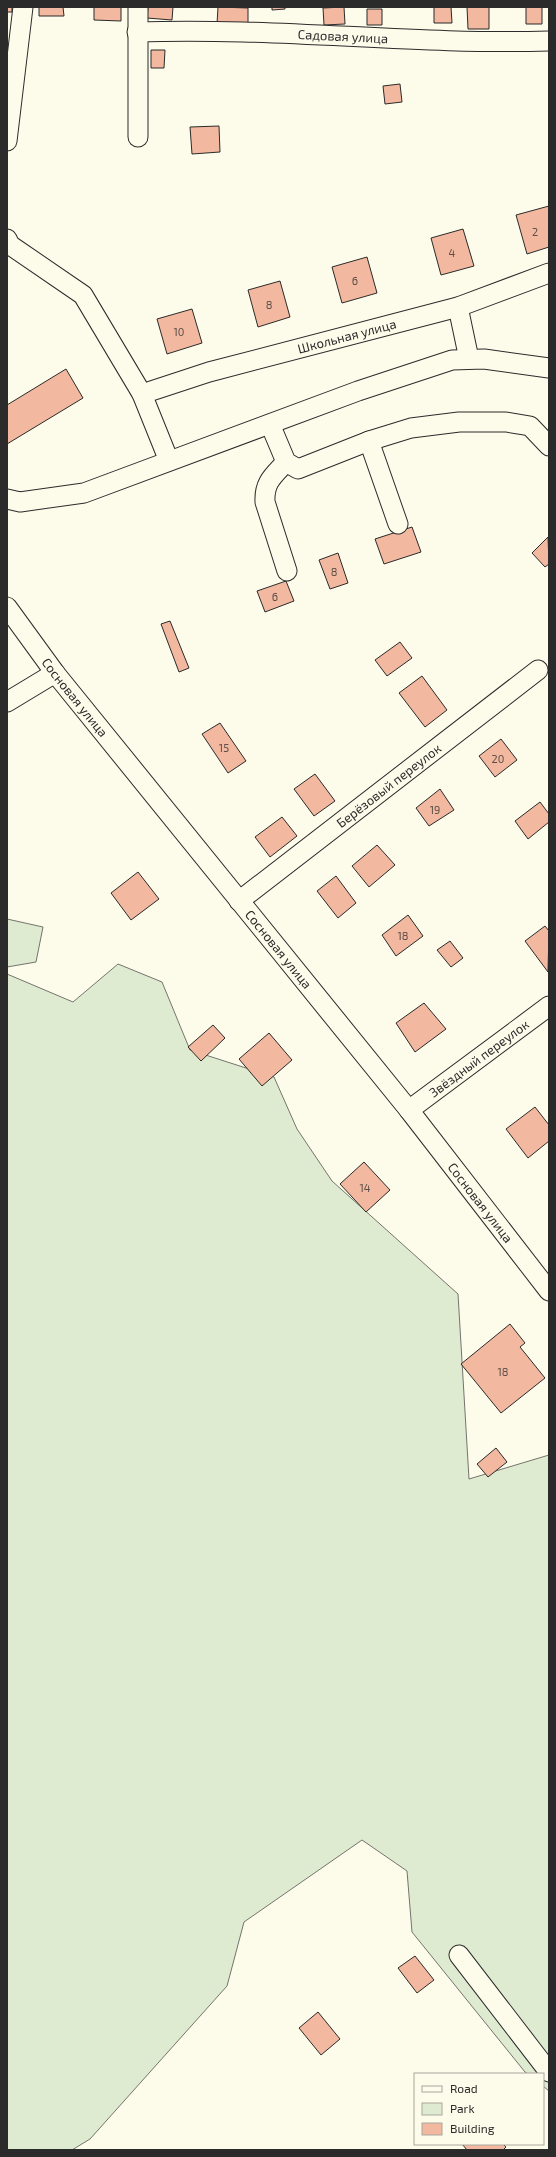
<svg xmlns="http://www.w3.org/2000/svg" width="556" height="2157" font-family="'Exo 2',sans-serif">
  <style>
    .green { fill: #deebd1; stroke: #74746e }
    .building { fill: #f2b8a0; stroke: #2b2b2b }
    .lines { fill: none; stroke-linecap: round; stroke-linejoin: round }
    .minor-casing { stroke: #2b2b2b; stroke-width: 21 }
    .minor { stroke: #fdfbea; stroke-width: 19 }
    .labels { text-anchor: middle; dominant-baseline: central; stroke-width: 3; stroke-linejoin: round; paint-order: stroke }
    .number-label { font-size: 11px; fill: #5d4e48 }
    .street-label { font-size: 13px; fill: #2b2b2b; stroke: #fdfbea }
  </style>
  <rect width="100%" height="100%" fill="#fdfbea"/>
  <path class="green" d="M7,919L43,927L36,962L7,967Z
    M118,964L162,982L190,1050L274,1077L297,1129L332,1181L458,1294L469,1479L549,1455V2091L543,2086V2074H528L525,2072L412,1932L407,1871L362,1840L244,1922L227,1986L90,2139L72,2150H7V974L73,1002Z"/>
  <path class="building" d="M7,7H12V12H7Z
    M39,7H63L64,16H39Z
    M94,7H121V21L94,20Z
    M148,7H173L172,20L147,18Z
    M218,7L248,8V25L217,24Z
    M272,7H285V9L272,10Z
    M344,7L345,24L324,25L323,8Z
    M434,7H451L452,23H434Z
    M467,7H489V29H468Z
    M526,7H542V24H526Z
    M367,9H382V25H367Z
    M151,50H165L164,68H151Z
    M400,84L402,102L385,104L383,86Z
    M219,126L220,152L192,154L190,127Z
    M549,206V247L527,254L516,215Z
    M463,229L474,266L441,275L431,238Z
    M367,257L377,293L342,303L332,267Z
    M280,281L290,317L258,327L248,290Z
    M192,309L202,343L167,354L157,319Z
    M66,369L83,398L7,444V405Z
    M412,527L421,552L384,564L375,539Z
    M548,537L549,564L545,567L532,553Z
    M338,553L348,583L330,589L319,560Z
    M286,581L294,601L265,612L257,591Z
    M170,621L189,668L179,672L161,624Z
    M400,642L412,658L387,676L375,660Z
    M422,676L447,710L425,727L399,693Z
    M220,723L246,761L228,773L202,734Z
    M501,739L517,760L495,777L479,756Z
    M315,774L335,801L314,816L294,789Z
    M440,789L454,810L429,826L416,808Z
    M540,802L549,814V822L528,839L515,821Z
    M282,817L297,836L270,857L255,837Z
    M377,845L395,865L369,887L352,866Z
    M138,872L159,899L131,920L111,893Z
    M336,876L356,903L338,918L317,891Z
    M408,915L423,936L396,956L382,935Z
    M545,926L549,931L548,972L525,941Z
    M450,941L463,958L451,967L437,950Z
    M424,1003L446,1029L415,1052L396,1023Z
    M213,1025L225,1038L201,1061L188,1047Z
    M269,1033L292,1060L262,1086L239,1059Z
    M535,1107L549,1125V1141L528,1158L506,1129Z
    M364,1162L390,1190L366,1212L340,1184Z
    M510,1324L525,1343L520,1347L545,1378L501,1413L461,1364Z
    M496,1448L507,1462L488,1477L477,1464Z
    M415,1956L434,1980L417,1993L398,1968Z
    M318,2012L340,2039L321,2055L299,2028Z
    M462,2144H503L506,2147L503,2150H467Z"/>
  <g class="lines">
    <g class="minor-casing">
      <g id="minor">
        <path d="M138,7V137"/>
        <path id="s1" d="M137,32C275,27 412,45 549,41"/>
        <path d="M7,141L23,7"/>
        <path d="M7,239L10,245L83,295L142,394L169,461"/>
        <path d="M458,307L469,359"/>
        <path id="s2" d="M142,394L209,372L458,307L549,273"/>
        <path d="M270,424L286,462L298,469L369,441L411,428L459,422H506L530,426L549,446"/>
        <path d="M369,441L398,524"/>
        <path d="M286,462C273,476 264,482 265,502L287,571"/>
        <path d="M7,499L20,502L84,493L358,391L452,360L484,359L549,368"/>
        <path id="s3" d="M7,607L55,673L409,1110L549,1291"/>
        <path d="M7,702L55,673"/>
        <path id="s4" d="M239,901L538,670"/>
        <path id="s5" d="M409,1110L549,1006"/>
        <path d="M459,1955L549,2072"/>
      </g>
    </g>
    <use href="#minor" class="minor"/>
  </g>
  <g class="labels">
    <g class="number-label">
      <text x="535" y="231">2</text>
      <text x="452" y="252">4</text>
      <text x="355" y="280">6</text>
      <text x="269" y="304">8</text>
      <text x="179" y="331">10</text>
      <text x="334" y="571">8</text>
      <text x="275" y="596">6</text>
      <text x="224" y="747">15</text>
      <text x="498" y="758">20</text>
      <text x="435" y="809">19</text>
      <text x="403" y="935">18</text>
      <text x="365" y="1187">14</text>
      <text x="503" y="1371">18</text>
    </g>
    <g class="street-label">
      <text stroke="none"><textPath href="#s1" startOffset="206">Садовая улица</textPath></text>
      <text stroke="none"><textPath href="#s2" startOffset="213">Школьная улица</textPath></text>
      <text stroke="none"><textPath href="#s3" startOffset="113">Сосновая улица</textPath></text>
      <text stroke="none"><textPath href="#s4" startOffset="189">Берёзовый переулок</textPath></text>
      <text stroke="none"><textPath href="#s3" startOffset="437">Сосновая улица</textPath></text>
      <text stroke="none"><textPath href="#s5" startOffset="87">Звёздный переулок</textPath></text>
      <text stroke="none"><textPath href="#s3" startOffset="761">Сосновая улица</textPath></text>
    </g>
  </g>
  <rect width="556" height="2157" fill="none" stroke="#2b2b2b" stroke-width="16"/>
  <rect x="414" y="2073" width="130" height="72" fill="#fdfbea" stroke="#a9a89e"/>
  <rect x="422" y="2086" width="20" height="6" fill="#fdfbea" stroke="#a9a89e"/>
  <text x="450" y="2093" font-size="12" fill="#2b2b2b">Road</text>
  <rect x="422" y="2103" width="20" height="12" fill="#deebd1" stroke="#a9a89e"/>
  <text x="450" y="2113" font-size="12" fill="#2b2b2b">Park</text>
  <rect x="422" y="2123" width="20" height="12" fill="#f2b8a0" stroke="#a9a89e"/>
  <text x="450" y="2133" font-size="12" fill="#2b2b2b">Building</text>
</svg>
